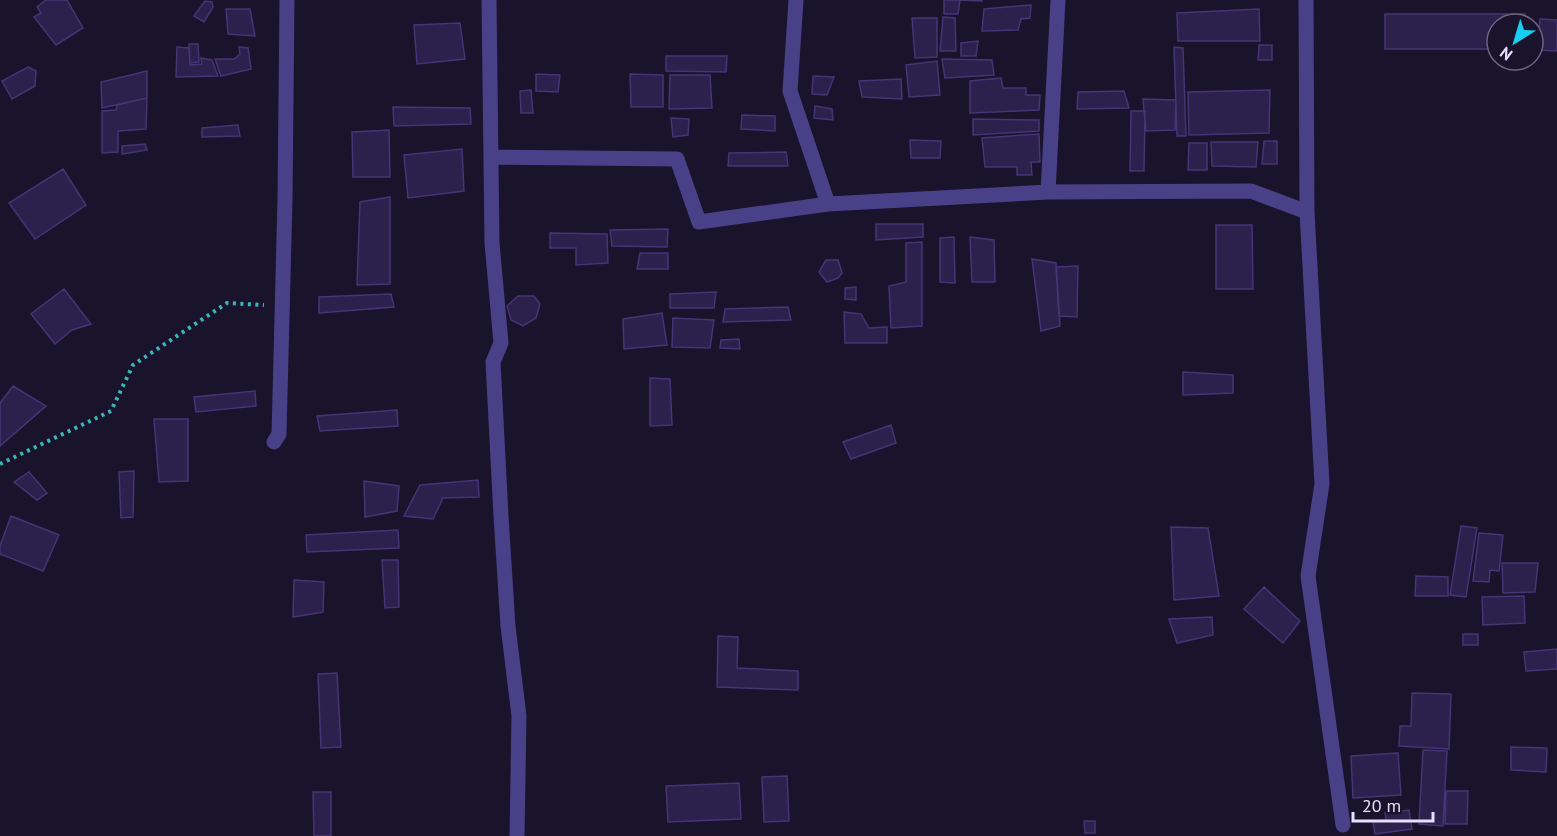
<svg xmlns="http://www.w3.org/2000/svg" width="1557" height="836" font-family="'PT Sans',sans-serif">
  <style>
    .building { fill: #2c204c; stroke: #453476; stroke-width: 1.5 }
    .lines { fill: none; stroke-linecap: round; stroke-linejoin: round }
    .path { stroke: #39b8b8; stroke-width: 4; stroke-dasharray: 3 4.5; stroke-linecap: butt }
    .minor { stroke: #484188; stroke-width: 15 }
  </style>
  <rect width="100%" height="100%" fill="#19132c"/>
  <path class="building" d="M46,0H67L83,28L56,45L34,17L41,13L37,7Z
    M944,0H982V1L960,0L958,14H944Z
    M205,1L212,2L213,7L204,22L194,16Z
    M1031,5L1030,18L1021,19L1018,30L982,31L984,9Z
    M226,9H250L255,36L228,34Z
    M1259,9L1260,41H1178L1177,13Z
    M1385,14H1525V24H1497V49H1385Z
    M943,17L955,18L956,51H940Z
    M912,18H937V57L915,58Z
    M1540,19L1557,20V51L1537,50Z
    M460,23L465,59L417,64L414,25Z
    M978,41L976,56H961V43Z
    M189,44H198L199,62L190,63Z
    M1259,45H1272V60H1258Z
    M177,47L189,48L190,65L202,64L201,58L212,60L218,76L176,77Z
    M239,47L248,48L251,69L221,76L215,59H234L240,54Z
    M1174,47L1183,48L1186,136H1177Z
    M666,56H727L726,72L666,71Z
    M942,59L992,60L994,75L945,78Z
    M937,61L940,95L909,97L906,65Z
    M28,67L36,71L35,86L12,99L2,81Z
    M147,71V98L102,108L101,82Z
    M536,74L560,75L558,92L536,91Z
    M630,74L663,75V107H631Z
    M670,75H710L712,108L669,109Z
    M813,76L834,77L827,95L812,94Z
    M1001,78L1003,88H1026V95H1040L1039,110L970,113V81Z
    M901,79L902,99L862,97L859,81Z
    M531,90L533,113H521L520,91Z
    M1270,90L1269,133L1189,135L1188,92Z
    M1124,91L1129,108L1077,109L1078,92Z
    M147,98L146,129L118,131V152L102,153V111L116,110L117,105Z
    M1143,99L1176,100L1175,130L1146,131Z
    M815,106L832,109L833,120L814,118Z
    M393,107L470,108L471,124L394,126Z
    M1131,111H1145L1144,171H1130Z
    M742,115L775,116V131L741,129Z
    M671,118L689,119L688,135L673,137Z
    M973,119L1039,120V131L973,135Z
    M238,125L240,136L202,137V128Z
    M389,130L390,177H353L352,132Z
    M1039,134L1040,162H1031L1032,175H1017V167H985L982,138Z
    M910,140L941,141L940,158H911Z
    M1264,141H1277V164H1262Z
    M1211,142H1258L1256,167L1212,166Z
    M1189,143H1207V170H1188Z
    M145,144L147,150L122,154V146Z
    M462,149L464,191L408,198L404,155Z
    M786,152L788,166H728L729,153Z
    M63,169L86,205L35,239L9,203Z
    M390,197V284L357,285L360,202Z
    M876,224H923V237L876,240Z
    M1216,225H1252L1253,289H1216Z
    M668,229L667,247L612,246L610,230Z
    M550,233L607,234L608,263L576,265V248H550Z
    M954,237L955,283L940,282V238Z
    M970,237L994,240L995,282H972Z
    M922,242V326L891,328L889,286L906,282V243Z
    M640,253H668V269H637Z
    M1032,259L1056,263L1060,326L1041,331Z
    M826,260H838L842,273L838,278L827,282L819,272Z
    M1078,266L1077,317L1059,316L1056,267Z
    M856,287V300L845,299V288Z
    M64,289L91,324L72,330L55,344L31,314Z
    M716,292L714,308H670V294Z
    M391,294L394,307L319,313V297Z
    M518,296H534L540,304L536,318L523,326L511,320L507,306Z
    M788,307L791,320L723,322L725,309Z
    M844,312L861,314L869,328L887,327V343H845Z
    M662,313L667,345L624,349L623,319Z
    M673,318L714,320L710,348L672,347Z
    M739,339L740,349L720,348L721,340Z
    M1183,372L1233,375V393L1183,395Z
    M650,378L670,379L672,425L650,426Z
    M13,386L46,406L0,446V403Z
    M255,391L256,406L196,412L194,397Z
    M397,410L398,426L320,431L317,416Z
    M154,419H188V481L159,482Z
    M891,425L896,443L851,459L843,442Z
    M134,471L133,517L121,518L119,472Z
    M29,472L47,493L37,500L14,482Z
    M478,480L479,497L443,498L433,519L404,516L420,485Z
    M364,481L399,486L397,511L365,517Z
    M11,516L59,535L43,571L0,554V546Z
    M1461,526L1477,528L1466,597L1450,595Z
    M1171,527L1208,528L1219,596L1174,600Z
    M398,530L399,548L307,552L306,535Z
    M1479,533L1503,535L1499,571L1490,570L1489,582L1473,581Z
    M382,560H398L399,607L385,608Z
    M1502,563H1538L1535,592L1503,593Z
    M1416,576L1448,577V596H1415Z
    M294,580L324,582L323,612L293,617Z
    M1264,587L1300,621L1283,643L1244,609Z
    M1524,596L1525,623L1483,625L1482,597Z
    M1212,617L1213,635L1177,643L1169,619Z
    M1463,634H1478V645H1463Z
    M718,636L738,637L737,668L798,671V690L717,687Z
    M1557,649V669L1526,671L1524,652Z
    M337,673L341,747L321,748L318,674Z
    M1412,693L1451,694L1449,749L1399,746L1400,726H1411Z
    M1511,747L1547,748L1546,772L1511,770Z
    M1423,750L1447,751L1443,826L1419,824Z
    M1398,753L1401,795L1353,798L1351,756Z
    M787,776L789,821L764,822L762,777Z
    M739,783L741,819L668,822L666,786Z
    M1446,791H1468L1467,824H1445Z
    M313,792H331V836H314Z
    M1409,810L1412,829L1375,834L1373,822L1386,820L1385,813Z
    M1084,821H1095V833H1085Z"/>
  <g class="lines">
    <path class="path" d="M0,464L111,411L133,365L227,303L264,305"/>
    <path class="minor" d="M489,0L492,243L501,343L493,362L501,516L508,626L519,716L517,836
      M796,0L790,91L828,204
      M1306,0L1307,212L1322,484L1308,576L1343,825
      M491,157L677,159L699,222L828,204L1048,192L1251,191L1307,212
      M1048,192L1058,0
      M274,442L279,434L285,199L287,0"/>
  </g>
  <g transform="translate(1515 42) rotate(217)"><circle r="28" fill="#19132c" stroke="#6b6580" stroke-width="1.5"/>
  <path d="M0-4.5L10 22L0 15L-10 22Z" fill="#17cff2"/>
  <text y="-9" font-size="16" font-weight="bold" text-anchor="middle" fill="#e5e0fd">N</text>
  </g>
  <path d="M1353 812v9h80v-9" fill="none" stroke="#e5e0fd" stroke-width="3"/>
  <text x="1362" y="812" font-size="18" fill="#e5e0fd" stroke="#19132c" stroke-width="4.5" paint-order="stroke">20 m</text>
</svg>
